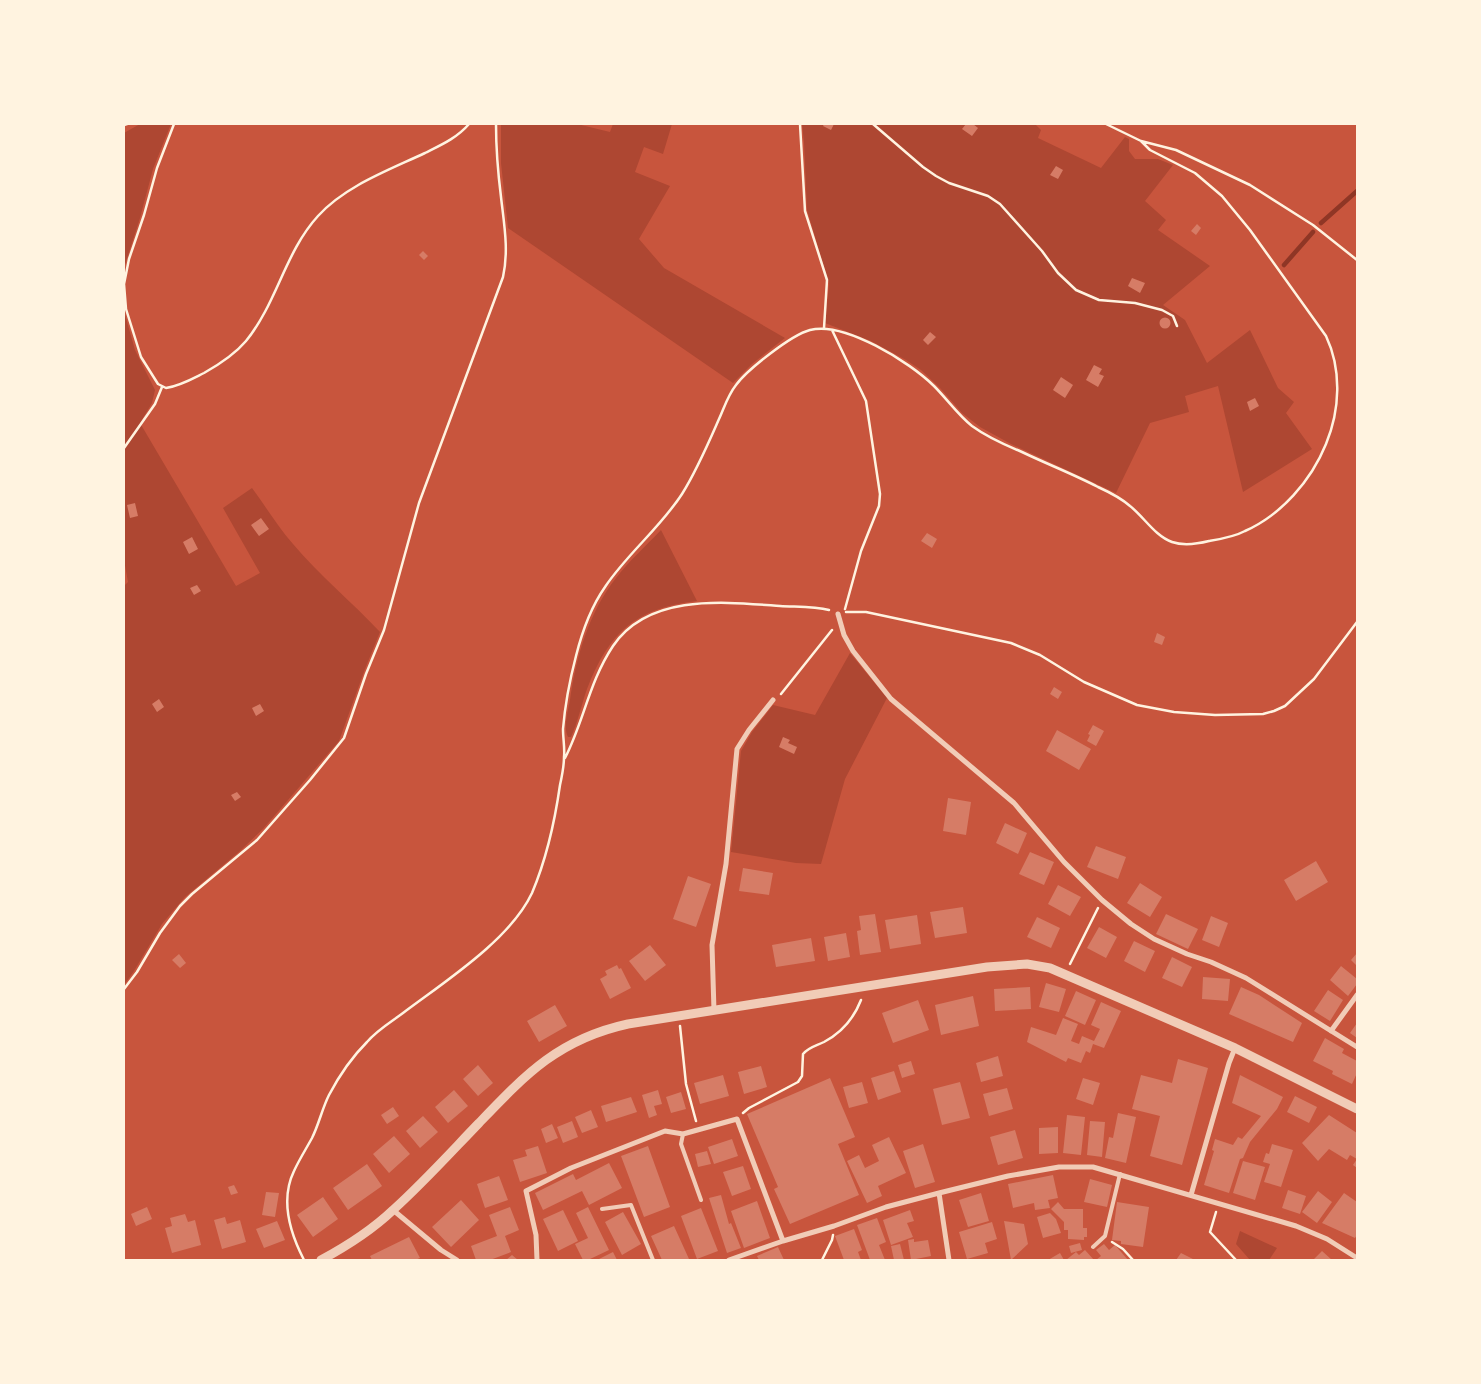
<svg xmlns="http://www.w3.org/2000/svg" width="1481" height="1384" font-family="'DM Sans',sans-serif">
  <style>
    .green { fill: #ae4732 }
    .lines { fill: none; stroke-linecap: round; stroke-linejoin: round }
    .stream { stroke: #8f3625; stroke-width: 4.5 }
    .building { fill: #d67c66 }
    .path { stroke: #fff3e0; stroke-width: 2.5 }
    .service { stroke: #f1ccb7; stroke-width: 4 }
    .minor { stroke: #f1ccb7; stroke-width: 5 }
    .tertiary { stroke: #f1ccb7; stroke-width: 9 }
  </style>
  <rect width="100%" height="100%" fill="#c8553d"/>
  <path class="green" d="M140,124H171L153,169L140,218L124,268V133Z
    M501,124H577L610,132L613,124H672L663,154L644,147L635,172L670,186L639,239L664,268L785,338L752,364L733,383L508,228L501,163Z
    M802,124H1035L1041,130L1038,138L1101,168L1125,137L1129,139V151L1135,159H1158L1173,165L1145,201L1166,220L1158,230L1210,266L1163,305L1185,320L1207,363L1250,330L1278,388L1294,402L1286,413L1312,449L1243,492L1218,386L1185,396L1189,412L1150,423L1116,493L1011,444L980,427L962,413L940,388L921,370L906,360L871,341L825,323L829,284L807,210L804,142Z
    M124,311L135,350L155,390L152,403L140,423L236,586L260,573L223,508L252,488C266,507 278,527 293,544C320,576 352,602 380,632L365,669L339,741L263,829L240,851L185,897L162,924L134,971L124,985V586L128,582L124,560Z
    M661,530L697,601C636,608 609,632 587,689C582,703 577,725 571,737H568C563,727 568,711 570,700C576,657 589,612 616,578C629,561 646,546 661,530Z
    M850,653L887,698L845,779L821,864L796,863L731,852L741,751L752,732L773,705L815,715Z
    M1240,1231L1277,1248L1269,1260H1250L1236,1244Z"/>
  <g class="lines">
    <path class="stream" d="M1321,223L1357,191
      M1284,265L1313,232"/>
  </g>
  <path class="building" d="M824,124H834L831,130L823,126Z
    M966,124H973L978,128L972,136L962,129Z
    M1056,166L1063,170L1058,179L1050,175Z
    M1197,224L1201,228L1196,235L1191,231Z
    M423,251L428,256L424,260L419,255Z
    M1132,278L1145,283L1140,293L1128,286Z
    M1159.5 323a5.5 5.5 0 1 1 11 0a5.5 5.5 0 1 1-11 0Z
    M930,332L936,337L928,345L923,340Z
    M1094,365L1102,369L1099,374L1104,376L1098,387L1086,380Z
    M1061,377L1073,385L1065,398L1053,390Z
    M1255,398L1259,406L1250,411L1247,402Z
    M135,503L138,516L130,518L127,505Z
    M261,518L269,529L259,536L251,525Z
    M927,533L937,539L932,548L921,541Z
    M192,537L198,549L189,554L183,542Z
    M197,585L201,591L194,595L190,588Z
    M1157,633L1165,637L1162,645L1154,642Z
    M1054,687L1062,692L1058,699L1050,694Z
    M159,699L164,707L157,712L152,704Z
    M260,704L264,711L256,716L252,708Z
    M1093,725L1104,731L1096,746L1087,741L1090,735L1088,734Z
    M1057,730L1091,749L1079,770L1046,751Z
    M783,737L790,740L788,743L797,747L794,754L779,747Z
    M237,792L241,797L235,801L231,795Z
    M948,798L971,802L966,835L943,831Z
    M1005,823L1027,833L1018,854L996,843Z
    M1096,846L1126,857L1118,879L1087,867Z
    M1030,852L1054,862L1044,885L1019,874Z
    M1316,861L1328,882L1296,901L1284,880Z
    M743,868L773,873L769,895L739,891Z
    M688,876L711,884L696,927L673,919Z
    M1140,883L1162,897L1150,917L1127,903Z
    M1058,885L1081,897L1070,916L1048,904Z
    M963,907L967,933L935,938L930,912Z
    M875,914L881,952L860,955L857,931L861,930L859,916Z
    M1166,914L1198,929L1188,949L1156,934Z
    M917,915L921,944L890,949L885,920Z
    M1211,916L1228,923L1219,947L1202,940Z
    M1037,917L1060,928L1051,948L1027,937Z
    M1099,927L1117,937L1106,958L1087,948Z
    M846,933L850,957L828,961L824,937Z
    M811,938L815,961L776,967L772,945Z
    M1134,941L1155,951L1145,972L1124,961Z
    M650,945L666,965L645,981L629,961Z
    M1357,953V966L1351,960Z
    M179,954L186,963L180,968L172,960Z
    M1172,957L1192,967L1182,987L1162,978Z
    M617,965L619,969L621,968L631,988L610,999L600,979L607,975L605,971Z
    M1341,966L1357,979V984L1348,996L1330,980Z
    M1203,977L1230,979L1228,1001L1202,999Z
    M1046,983L1066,989L1059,1012L1039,1007Z
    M1030,987L1031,1009L995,1011L994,989Z
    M1241,987L1259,995L1302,1023L1293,1042L1229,1014Z
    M1328,990L1343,1000L1330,1021L1314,1011Z
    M1076,991L1096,1000L1085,1025L1065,1016Z
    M973,996L979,1026L941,1035L935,1005Z
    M918,1000L929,1030L893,1043L882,1013Z
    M1101,1002L1121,1011L1104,1048L1093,1044L1090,1053L1086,1051L1081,1063L1068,1058L1066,1062L1027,1042L1031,1027L1056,1035L1063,1018L1078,1024L1071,1041L1079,1044L1082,1036L1094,1041L1100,1029L1091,1025Z
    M555,1005L567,1026L539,1042L527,1021Z
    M1357,1023V1038L1350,1033Z
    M1325,1038L1344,1049L1342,1053L1357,1061V1073L1352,1084L1332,1074L1333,1071L1313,1061Z
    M998,1056L1003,1076L981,1082L976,1063Z
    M1178,1059L1208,1068L1182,1165L1150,1156L1160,1116L1132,1109L1141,1075L1172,1083Z
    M911,1061L915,1074L902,1078L898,1065Z
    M478,1065L493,1083L478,1096L463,1079Z
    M761,1066L767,1087L744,1094L738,1072Z
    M894,1071L901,1092L878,1100L871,1078Z
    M723,1075L729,1096L700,1104L694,1083Z
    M1240,1075L1283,1097L1277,1109L1250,1142L1243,1158L1240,1159L1229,1193L1204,1185L1214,1151L1212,1150L1215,1139L1233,1145L1238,1137L1242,1139L1261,1116L1232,1103Z
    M830,1078L855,1137L838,1144L859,1195L790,1224L774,1189L778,1187L747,1114Z
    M1083,1078L1100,1083L1093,1105L1076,1099Z
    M862,1082L868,1103L849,1108L843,1087Z
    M960,1082L970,1118L942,1125L933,1089Z
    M1007,1088L1013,1109L989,1116L983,1094Z
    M454,1090L468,1106L448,1123L435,1107Z
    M658,1090L662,1104L654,1106L657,1115L649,1118L642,1095Z
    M681,1092L686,1109L671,1113L666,1097Z
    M1295,1096L1317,1107L1309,1123L1287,1112Z
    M631,1097L637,1112L606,1122L601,1106Z
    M393,1107L399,1116L387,1124L381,1115Z
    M591,1110L598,1127L582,1133L575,1117Z
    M1118,1113L1136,1117L1126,1163L1105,1158L1109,1137L1113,1138Z
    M1067,1115L1085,1117L1081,1155L1063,1153Z
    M1329,1115L1357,1133V1168L1353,1165L1357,1159L1350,1155L1347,1160L1329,1149L1318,1161L1302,1143Z
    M423,1116L438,1132L420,1148L406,1131Z
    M572,1121L578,1137L563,1143L557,1127Z
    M1090,1121L1105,1122L1102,1157L1087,1155Z
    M552,1124L558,1138L546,1143L541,1129Z
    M1058,1127V1153L1039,1154V1128Z
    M1015,1130L1023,1158L998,1165L990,1137Z
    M394,1136L410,1154L389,1173L373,1154Z
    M889,1137L906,1173L878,1186L882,1196L867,1203L847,1161L859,1155L865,1168L879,1161L872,1145Z
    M732,1139L738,1156L714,1164L708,1147Z
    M923,1144L935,1182L915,1188L903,1151Z
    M1272,1144L1293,1150L1281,1187L1264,1182L1270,1164L1263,1162L1266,1153L1269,1154Z
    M538,1146L547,1173L520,1182L513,1160L527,1156L525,1150Z
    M648,1146L670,1207L644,1217L621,1156Z
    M707,1151L711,1164L698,1167L695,1154Z
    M1243,1161L1265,1167L1255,1200L1233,1193Z
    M609,1163L622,1188L589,1205L582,1191L543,1210L535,1193L573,1174L576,1180Z
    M367,1164L382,1186L348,1210L333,1188Z
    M743,1166L751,1189L732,1196L723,1172Z
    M1053,1175L1058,1198L1048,1200L1050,1208L1035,1210L1034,1203L1013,1208L1008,1184Z
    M499,1176L508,1200L485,1208L477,1184Z
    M1090,1179L1112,1185L1107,1207L1084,1202Z
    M234,1185L238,1193L231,1195L228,1187Z
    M1288,1190L1306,1196L1300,1214L1282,1208Z
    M1318,1191L1332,1202L1317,1223L1302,1212Z
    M266,1192L279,1193L275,1217L262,1215Z
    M981,1193L989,1221L968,1227L959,1200Z
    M1344,1193L1357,1202V1235L1355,1238L1322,1223Z
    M721,1195L729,1224L731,1223L741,1248L727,1253L709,1198Z
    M323,1197L338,1219L313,1237L297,1215Z
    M461,1200L479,1220L451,1247L432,1227Z
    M757,1201L770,1238L744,1248L731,1211Z
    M1058,1202L1064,1209H1083V1228H1087V1237H1084V1240L1068,1239V1230H1064V1222L1051,1209Z
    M1117,1202L1149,1207L1143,1247L1121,1244V1241L1112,1240Z
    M147,1207L152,1219L136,1226L131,1214Z
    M510,1207L519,1230L505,1236L511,1252L490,1260H476L471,1246L497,1236L489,1215Z
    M588,1207L609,1250L588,1260H583L575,1244L588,1238L576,1213Z
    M701,1208L718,1251L697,1259L681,1216Z
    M563,1210L578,1241L558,1251L543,1219Z
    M910,1210L914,1221L907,1223L913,1237L891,1245L883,1220Z
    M623,1212L641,1244L622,1255L605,1222Z
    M1050,1213L1056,1219L1061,1233L1043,1238L1037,1217Z
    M185,1214L188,1222L195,1220L201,1245L172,1253L165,1228L172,1226L170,1218Z
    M225,1217L227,1224L240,1220L246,1242L222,1249L214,1220Z
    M877,1218L886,1242L879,1245L885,1260H870L857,1225Z
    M277,1221L285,1240L264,1248L256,1229Z
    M1004,1221L1024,1224L1028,1244L1011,1260Z
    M992,1222L997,1239L985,1243L988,1253L967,1259L959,1232Z
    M674,1226L689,1259L687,1260H662L651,1236Z
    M854,1229L862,1250L858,1252L861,1260H844L835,1236Z
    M409,1237L420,1258L415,1260H372L370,1256Z
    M914,1239V1242L928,1240L931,1256L911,1260L908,1240Z
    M1080,1243L1082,1250L1071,1253L1069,1246Z
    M900,1244L904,1260H894L891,1246Z
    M1104,1244L1109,1250L1115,1245L1128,1260H1096L1101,1256L1096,1250Z
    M778,1247L784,1260H759L757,1256Z
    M1085,1250L1094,1260H1066L1076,1252L1079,1255Z
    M1322,1251L1332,1260H1313Z
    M613,1252L617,1260H597Z
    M1060,1253L1064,1260H1048Z
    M1181,1253L1195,1260H1176Z
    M512,1255L518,1260H506Z"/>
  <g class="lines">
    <path class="path" d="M174,124L157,168L144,215L129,259L124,284L126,309L141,357L158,384L166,388C180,386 192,379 204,373C220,364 235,354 246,341C277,303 285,252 318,216C345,186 389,170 425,153C441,145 457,138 469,124
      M800,124L805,211L827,280L824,328
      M873,124L923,167L936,176L949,183L988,196L1000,204L1042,251L1058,273L1076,290L1099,300L1135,303L1162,310L1173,316L1177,326
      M1106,124L1141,141L1176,150L1250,185L1313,225L1357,260
      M124,125L127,124
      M832,330L866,401L880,494L879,506L861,551L845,609
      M124,448L155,404L162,387
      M846,612H866L1011,643L1040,655L1084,682L1137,705L1174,712L1215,715L1263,714L1274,711L1285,706L1314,679L1357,622
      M781,694L832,630
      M565,758C584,721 589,682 613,646C649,593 725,602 780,606C796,607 814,606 829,610
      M1070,964L1098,908
      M124,989L137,972L160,933L180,906L192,894L257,840L310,780L344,738L366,674L384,630L419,503L503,277C509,250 504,224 501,197C498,173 496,148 496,124
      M680,1026L686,1084L696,1121
      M743,1113L749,1108L798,1082L802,1076L803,1054C809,1047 816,1046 824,1042C841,1033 854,1018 861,1000
      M1216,1212L1210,1232L1236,1260
      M1112,1242L1123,1249L1133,1260
      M304,1260C290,1233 280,1200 294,1171C299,1160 306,1149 312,1138C319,1124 322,1109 329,1095C339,1076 352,1057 367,1042C377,1030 391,1022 403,1013C444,982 510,940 532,893C546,860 555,820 560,785C562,776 564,766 564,757C565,748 563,739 563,729C565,705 570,679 576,656C582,632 591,607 605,587C627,554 660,528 682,494C697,470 708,444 719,419C724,408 728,395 736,385C747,370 791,335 810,330C844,321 910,362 934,386C947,399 958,415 972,426C987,437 1005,445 1022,452C1047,464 1073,474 1098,487C1109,492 1121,498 1130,506C1144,517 1155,536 1172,542C1184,546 1197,544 1209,541C1221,539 1234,537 1245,531C1281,515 1311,481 1326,444C1340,410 1342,370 1326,336L1250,230L1222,196L1195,173L1150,150L1141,141
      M822,1260L832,1240L833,1235"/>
    <path class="service" d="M683,1134L681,1144L701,1200
      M602,1209L631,1205L653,1260
      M1093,1247L1105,1236L1120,1174"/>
    <path class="minor" d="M838,614L844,635L853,651L891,699L1014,803L1064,862L1102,900L1131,924L1154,939L1187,954L1211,962L1246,978L1357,1047
      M714,1011L712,945L726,864L737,749L749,730L773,700
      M1331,1031L1357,995
      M939,1193L949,1260
      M1191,1195L1229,1063L1235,1048
      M393,1210L441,1250L457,1260
      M537,1260L536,1235L526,1191L571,1168L665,1131L683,1134L737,1119L783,1241
      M729,1260L783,1241L834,1226L886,1207L939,1193L1008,1176L1059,1167H1093L1296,1226L1327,1239L1357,1258"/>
    <path class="tertiary" d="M321,1260C347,1246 372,1230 393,1210C423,1183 451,1152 479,1123C526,1074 559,1039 628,1024L987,967L1027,964L1050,968L1235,1048L1357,1109"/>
  </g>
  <rect width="1481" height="1384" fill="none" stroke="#fff3e0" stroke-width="250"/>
</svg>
